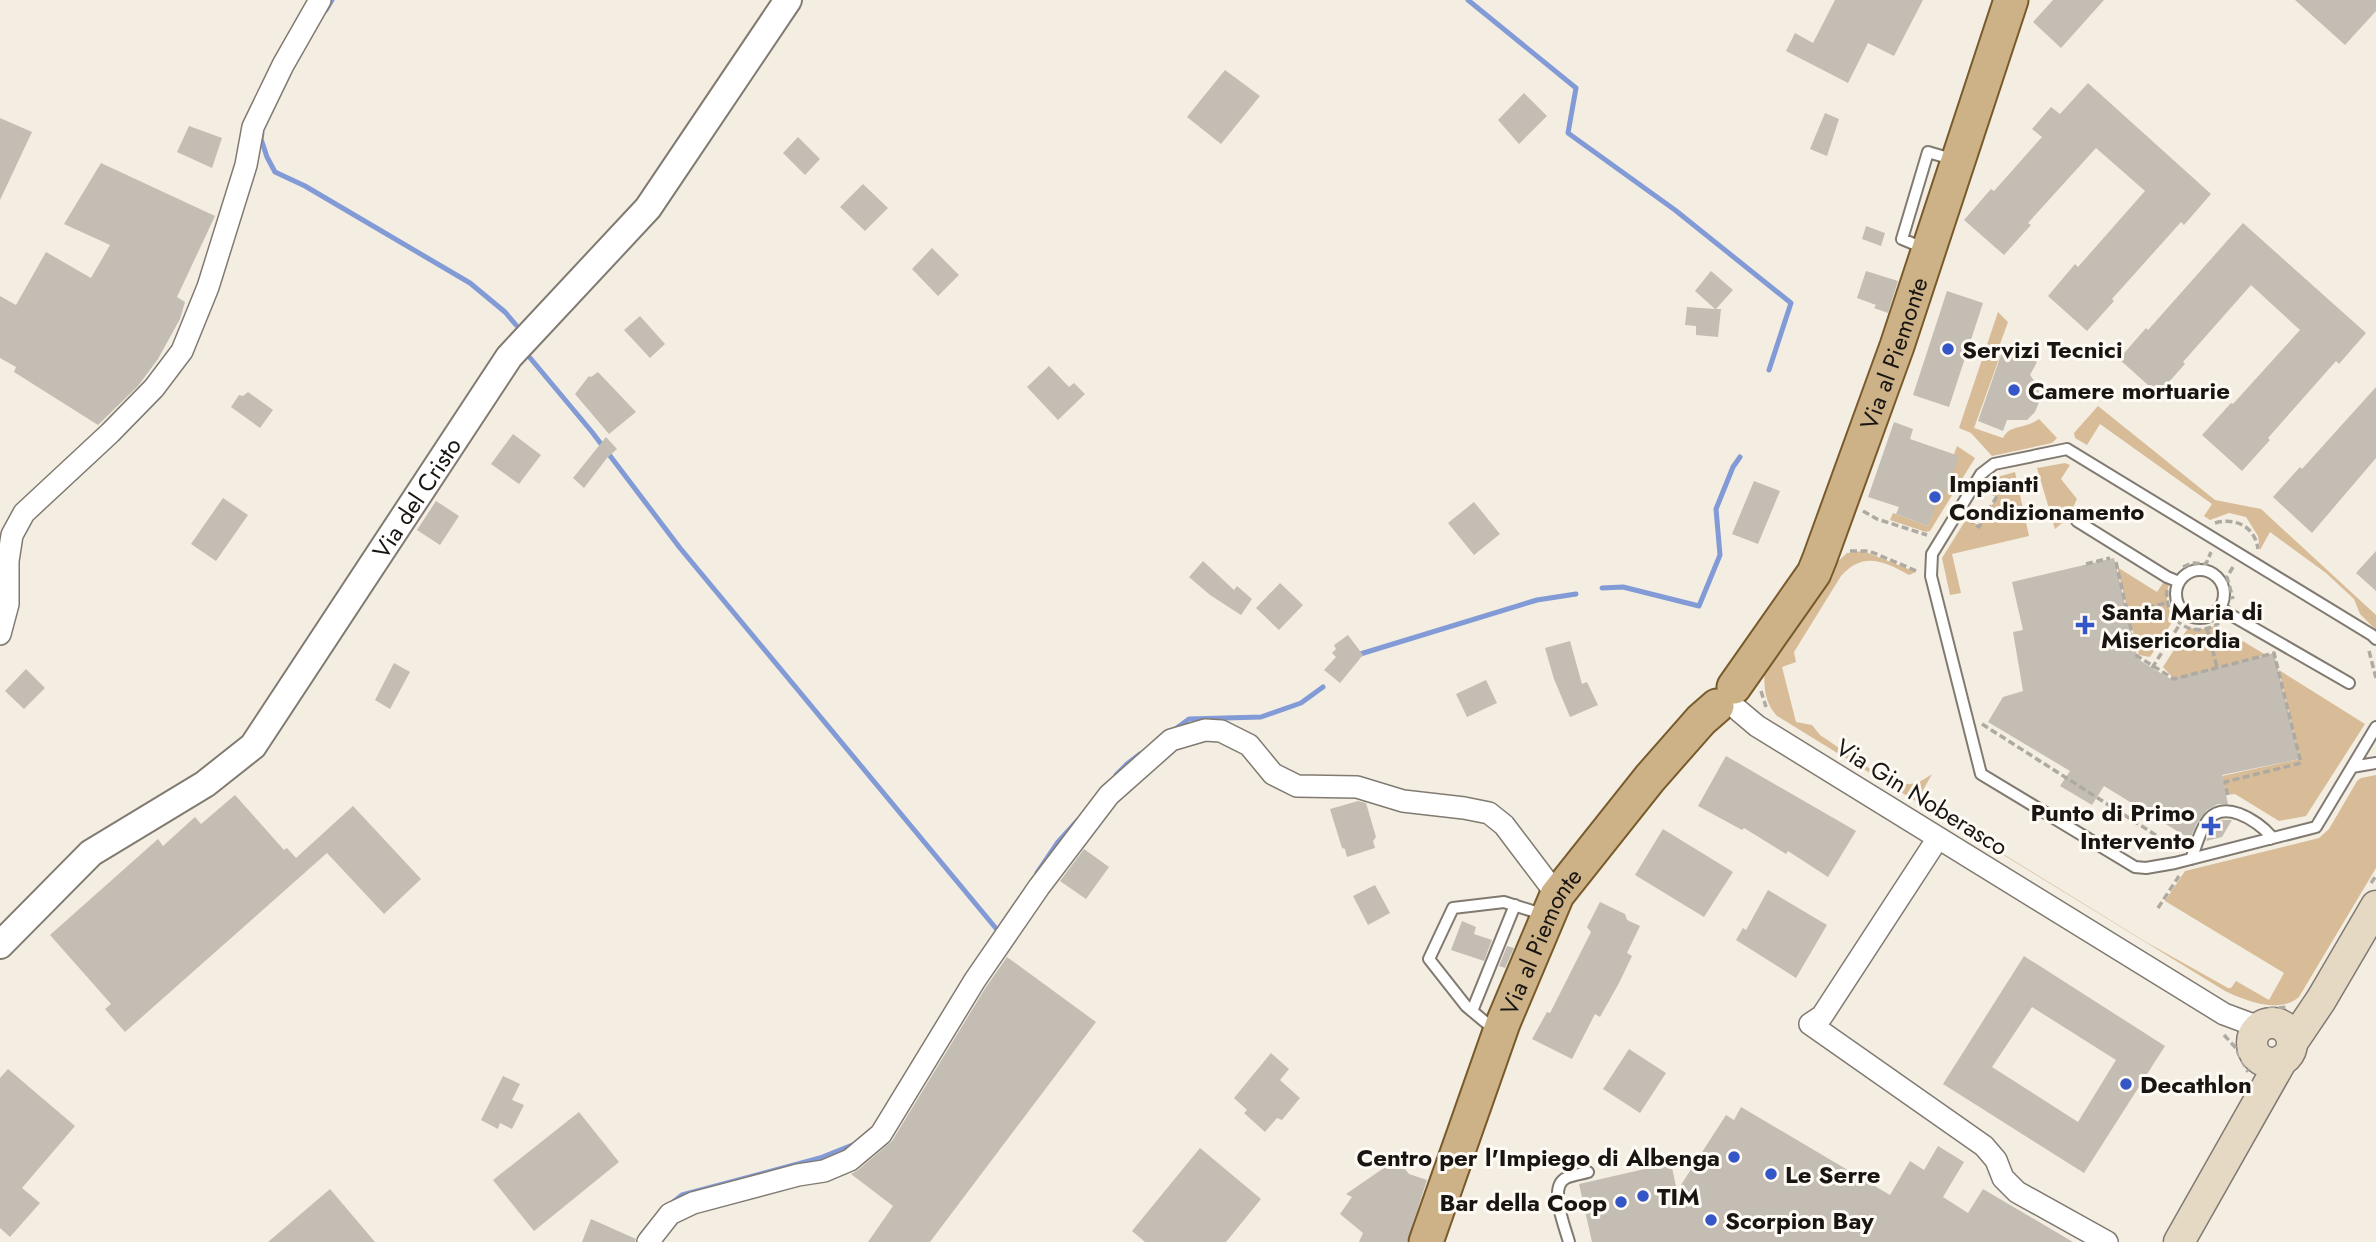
<svg xmlns="http://www.w3.org/2000/svg" width="2376" height="1242" font-family="Jost,sans-serif">
  <style>
    .green { fill: #d7bc97 }
    .lines { fill: none; stroke-linecap: round; stroke-linejoin: round }
    .stream { stroke: #829ad5; stroke-width: 5 }
    .building { fill: #c4bdb3; fill-rule: evenodd }
    .service-casing { stroke: #817a71; stroke-width: 14 }
    .minor-casing { stroke: #817a71; stroke-width: 24 }
    .tertiary-casing { stroke: #817a71; stroke-width: 30 }
    .secondary-casing { stroke: #817a71; stroke-width: 33 }
    .primary-casing { stroke: #785a2b; stroke-width: 37 }
    .path { stroke: #afaaa1; stroke-width: 3.5; stroke-dasharray: 7 3.5; stroke-linecap: butt }
    .service { stroke: #fff; stroke-width: 10 }
    .minor { stroke: #fff; stroke-width: 21 }
    .tertiary { stroke: #fff; stroke-width: 26 }
    .secondary { stroke: #e6d9c4; stroke-width: 30 }
    .primary { stroke: #cdb288; stroke-width: 33 }
    .poi-dot { fill: #3556c7; stroke: #fffaf4; stroke-width: 2.5 }
    .labels { text-anchor: middle; dominant-baseline: central; stroke-width: 6; stroke-linejoin: round; paint-order: stroke }
    .poi-label { font-size: 24px; font-weight: bold; fill: #181512; stroke: #fffaf4; text-anchor: start }
    .street-label { font-size: 24px; fill: #181512; stroke: #fffaf4 }
  </style>
  <rect width="100%" height="100%" fill="#f4ede2"/>
  <path class="green" d="M1998,312L2008,322L1996,355L2000,356L1974,428L2003,438C2010,424 2024,430 2039,419L2057,438L2052,443L1992,456L1971,433L1959,428Z
    M2098,406L2215,500L2261,509L2376,615V630L2360,614L2354,599L2326,573L2270,532L2260,550L2258,536L2246,517L2229,513L2210,520L2204,516L2212,504L2100,424L2087,445L2075,438L2074,433Z
    M1957,446L1975,458L1930,531L1926,532L1890,520L1893,513L1928,526Z
    M2065,463L2070,465L2061,479L2077,499L2068,518L2055,529L2037,468Z
    M2015,472L2029,536L1952,554L1961,593L1950,595L1942,558L1967,518L1979,526L1997,497L1985,489L1994,478Z
    M1863,551L1916,572L1909,575C1884,561 1863,551 1841,576L1794,652L1796,662L1782,667L1796,722L1812,725L1820,735C1840,748 1885,783 1907,784C1916,785 1925,779 1932,774L1917,801L2146,942L2228,988H2231L2236,981L2269,1000L2284,973L2165,901L2185,871L2319,838L2329,829L2357,781L2361,778L2376,775V868L2299,997C2279,1014 2246,1001 2225,991L1777,716C1765,703 1763,686 1765,669L1834,565L1847,553Z
    M2117,567L2157,592L2167,577L2171,580C2164,594 2166,606 2174,619L2150,657L2139,655Z
    M2216,625L2266,655L2174,679L2163,667L2188,628L2207,629Z
    M2279,670L2365,724L2306,816L2279,821L2235,794L2226,795L2222,776L2300,759Z"/>
  <g class="lines">
    <path class="stream" d="M1468,0L1576,88L1568,133L1675,210L1791,303L1769,370
      M326,10L332,0
      M262,133L261,139L267,157L275,172L305,186L470,283L505,312L516,325
      M527,351L526,353L592,432L680,548L999,932L997,935
      M1602,588L1623,587L1699,606L1720,555L1716,509L1733,467L1740,457
      M1357,655L1537,600L1576,594
      M1174,730L1189,719L1261,717L1301,703L1323,687
      M1116,775L1127,764L1140,754
      M1037,873L1058,842L1078,820
      M672,1203L682,1195L820,1158L855,1144"/>
  </g>
  <path class="building" d="M1835,0H1923L1894,56L1868,43L1848,83L1786,51L1795,33L1813,43Z
    M2053,0H2104L2061,48L2033,22Z
    M2295,0H2376V11L2345,45Z
    M1225,70L1260,96L1221,144L1187,117Z
    M2088,83L2211,194L2184,225L2181,222L2112,299L2114,301L2087,331L2048,296L2075,264L2078,267L2145,191L2096,148L2028,223L2031,225L2004,255L1964,220L1991,189L1994,191L2042,137L2032,129L2051,107L2060,114Z
    M1524,93L1547,116L1519,144L1498,120Z
    M1825,113L1839,119L1827,156L1810,149Z
    M0,118L32,132L0,200Z
    M189,126L222,138L212,168L177,152Z
    M798,137L820,159L805,175L783,153Z
    M101,163L215,216L177,297L185,302L180,319L158,359L138,386L98,425L14,372L16,367L0,358V296L16,305L46,252L91,278L110,245L64,224Z
    M863,184L888,208L865,231L840,207Z
    M2243,223L2366,333L2339,364L2336,361L2268,438L2270,440L2242,471L2202,435L2231,403L2233,404L2300,330L2251,285L2183,362L2185,364L2158,394L2119,359L2146,328L2148,330Z
    M1866,226L1885,233L1881,246L1862,239Z
    M932,248L959,275L938,296L912,269Z
    M1711,271L1733,290L1716,309H1721L1718,337L1696,335V326L1685,325L1687,307L1715,309L1695,291Z
    M1866,271L1898,281L1888,313L1874,308L1876,305L1857,298Z
    M1947,291L1983,303L1949,407L1913,395Z
    M640,316L665,344L650,358L624,330Z
    M2002,352L2019,359L2021,355L2037,362L2030,375L2038,386L2039,394V402L2035,412L2027,420H2007L2003,431L1978,421Z
    M1049,366L1069,387L1074,383L1085,394L1058,420L1027,387Z
    M598,372L636,412L609,434L575,394L589,376L591,377Z
    M2376,387V458L2312,533L2273,497L2300,467L2302,469Z
    M248,392L273,410L260,428L231,407L239,395L243,396Z
    M1894,422L1913,429L1910,439L1959,456L1941,505L1937,503L1928,526L1896,514L1899,507L1868,497Z
    M513,434L541,455L519,484L491,464Z
    M606,437L617,449L607,458L584,488L573,478Z
    M1754,481L1780,491L1758,544L1732,534Z
    M223,498L248,515L216,561L191,544Z
    M436,501L459,516L440,545L417,530Z
    M1474,502L1500,534L1474,555L1448,523Z
    M2376,551V591L2356,573Z
    M2114,558L2138,659L2152,668L2171,679L2274,653L2300,759L2222,775L2228,804H2218L2207,810L2197,823L2190,839L2104,786L2092,805L2060,786L2070,771L1988,722L2003,697L2023,691L2013,632L2023,630L2012,582Z
    M1203,561L1234,590L1237,586L1252,599L1241,615L1210,595L1189,577Z
    M1280,583L1303,605L1279,630L1256,608Z
    M1348,635L1363,655L1340,683L1324,670L1336,657L1332,653L1336,649L1334,645Z
    M1570,641L1582,684L1587,682L1598,705L1570,717L1554,679L1545,648Z
    M394,663L410,672L390,709L375,700Z
    M26,669L45,688L24,709L5,691Z
    M1486,680L1497,703L1467,717L1456,694Z
    M1726,756L1856,831L1828,877L1788,851L1786,854L1744,828L1742,830L1698,806Z
    M235,795L284,850L287,848L296,858L353,806L421,879L384,914L327,853L125,1032L105,1009L111,1004L50,935L158,839L163,846L195,817L201,824Z
    M1358,801L1366,803L1376,837L1373,841L1375,848L1347,857L1345,849L1342,848L1330,809Z
    M2222,820H2232L2222,837L2206,841L2212,828Z
    M1663,829L1733,872L1704,917L1635,875Z
    M1084,849L1109,867L1086,899L1060,881Z
    M1375,885L1390,913L1368,925L1353,896Z
    M1768,890L1827,925L1796,978L1736,940L1743,928L1746,930Z
    M1600,902L1625,914L1627,920L1640,926L1627,953L1632,956L1619,983L1600,1017L1595,1014L1572,1059L1532,1039L1547,1012L1550,1013L1591,932L1587,927Z
    M1462,921L1476,927L1474,934L1492,940L1484,961L1451,950Z
    M1507,946L1514,948L1505,968L1499,966Z
    M2024,956L2165,1046L2084,1173L1943,1084ZM2032,1007L2116,1060L2078,1122L1992,1067Z
    M1007,957L1096,1022L930,1242H868L893,1206L851,1174L858,1170L892,1141L986,987Z
    M1629,1049L1666,1073L1640,1113L1603,1089Z
    M1271,1053L1289,1069L1280,1080L1300,1098L1282,1120L1277,1118L1265,1132L1244,1113L1247,1110L1234,1098Z
    M8,1069L75,1126L22,1188L40,1203L10,1237L0,1228V1078Z
    M503,1076L520,1084L512,1100L524,1105L512,1129L500,1123L498,1129L481,1120Z
    M1741,1107L1890,1195L1910,1161L1924,1170L1938,1146L1964,1162L1943,1197L1968,1213L1983,1189L2073,1242H1592L1579,1184L1671,1163L1677,1191L1726,1115L1734,1120Z
    M579,1112L619,1162L534,1231L493,1180Z
    M1200,1148L1261,1199L1226,1242H1145L1132,1231Z
    M1397,1159L1409,1174L1427,1180L1407,1242H1359L1363,1233L1340,1214L1352,1197L1346,1194Z
    M330,1189L375,1242H268Z
    M591,1219L636,1239L635,1242H582Z"/>
  <g class="lines">
    <g class="service-casing">
      <path id="service" d="M1926,249L1902,239L1928,152L1955,160
        M2077,521L2167,577L2179,582
        M2176 594a24 24 0 1 1 48 0a24 24 0 1 1-48 0Z
        M2220,607L2231,615L2349,683
        M2376,639L2372,635L2067,449L1994,464L1981,474L1932,554L1931,576L1981,774L2135,867L2146,868L2175,863L2316,827L2376,727
        M2352,767L2376,763
        M2191,859C2196,847 2199,833 2206,823C2221,797 2257,820 2271,836L2270,839
        M1472,1011L1515,905
        M1496,1031L1466,1006L1429,959L1453,908L1504,902L1545,915
        M1569,1242C1565,1227 1548,1187 1566,1178C1572,1175 1581,1174 1588,1172"/>
    </g>
    <g class="minor-casing">
      <path id="minor" d="M0,634L8,604V561L12,535L24,513L110,433L154,388L182,351L208,287L246,165L253,127L283,65L320,0
        M1738,710L1757,726L2224,1014L2259,1027
        M1938,838L1822,1016L1810,1024L1984,1146L1996,1160L2003,1178L2017,1192L2107,1242
        M648,1242L670,1214L693,1203L798,1175L824,1171L850,1160L881,1134L975,980L1039,887L1109,795L1171,740L1205,730L1221,731L1249,745L1273,774L1297,786L1357,787L1403,801L1464,808L1489,813L1504,825L1557,895"/>
    </g>
    <g class="tertiary-casing">
      <g id="tertiary">
        <path id="s1" d="M0,945L91,853L205,784L253,746L509,357L648,208L788,0"/>
      </g>
    </g>
    <g class="secondary-casing">
      <path id="secondary" d="M2252 1043a20 20 0 1 1 40 0a20 20 0 1 1-40 0Z
        M2292,1043L2321,1000L2376,906
        M2179,1242L2282,1060"/>
    </g>
    <g class="primary-casing">
      <g id="primary">
        <path id="s2" d="M1734,687L1814,573L1820,558L1897,346L2011,0"/>
        <path id="s3" d="M1426,1242L1503,1023L1557,895L1650,778L1701,720L1717,706"/>
      </g>
    </g>
    <path class="path" d="M1863,511L1877,519L1927,535
      M1968,519L1979,527L1997,496L1986,489
      M2215,523C2236,517 2255,527 2258,549
      M1850,551H1869L1919,572
      M2116,562L2137,656L2174,679L2274,653L2301,763L2225,782L2228,798
      M2086,564L2110,558
      M2183,567L2192,563L2206,564L2211,552
      M2233,567L2227,577L2233,599
      M2167,590C2164,620 2192,641 2219,623
      M2127,612L2166,603
      M2207,629L2217,667
      M2369,651L2376,678
      M2152,668L2180,624
      M1761,691L1766,707
      M1982,724L2176,848
      M2371,883L2376,876
      M2158,908L2179,876
      M2268,1009L2288,1007
      M2224,1035L2235,1047L2248,1072"/>
    <use href="#service" class="service"/>
    <use href="#minor" class="minor"/>
    <use href="#tertiary" class="tertiary"/>
    <use href="#secondary" class="secondary"/>
    <use href="#primary" class="primary"/>
  </g>
  <g class="poi-dot">
    <circle cx="1948" cy="349" r="7"/>
    <circle cx="2014" cy="390" r="7"/>
    <circle cx="1935" cy="497" r="7"/>
    <path d="M2081.5 614.5h7v7h7v7h-7v7h-7v-7h-7v-7h7z"/>
    <path d="M2207.5 815.5h7v7h7v7h-7v7h-7v-7h-7v-7h7z"/>
    <circle cx="2126" cy="1084" r="7"/>
    <circle cx="1734" cy="1157" r="7"/>
    <circle cx="1771" cy="1174" r="7"/>
    <circle cx="1643" cy="1196" r="7"/>
    <circle cx="1621" cy="1202" r="7"/>
    <circle cx="1711" cy="1220" r="7"/>
  </g>
  <g class="labels">
    <g class="poi-label">
      <text x="1962" y="349">Servizi Tecnici</text>
      <text x="2028" y="390">Camere mortuarie</text>
      <text x="1949" y="483">Impianti<tspan x="1949" dy="28">Condizionamento</tspan></text>
      <text x="2101" y="611">Santa Maria di<tspan x="2101" dy="28">Misericordia</tspan></text>
      <text x="2195" y="812" text-anchor="end">Punto di Primo<tspan x="2195" dy="28">Intervento</tspan></text>
      <text x="2140" y="1084">Decathlon</text>
      <text x="1720" y="1157" text-anchor="end">Centro per l'Impiego di Albenga</text>
      <text x="1785" y="1174">Le Serre</text>
      <text x="1657" y="1196">TIM</text>
      <text x="1607" y="1202" text-anchor="end">Bar della Coop</text>
      <text x="1725" y="1220">Scorpion Bay</text>
    </g>
    <g class="street-label">
      <text stroke="none"><textPath href="#s2" startOffset="373">Via al Piemonte</textPath></text>
      <text stroke="none"><textPath href="#s1" startOffset="621">Via del Cristo</textPath></text>
      <text transform="translate(1922 797) rotate(32)">Via Gin Noberasco</text>
      <text stroke="none"><textPath href="#s3" startOffset="322">Via al Piemonte</textPath></text>
    </g>
  </g>
</svg>
